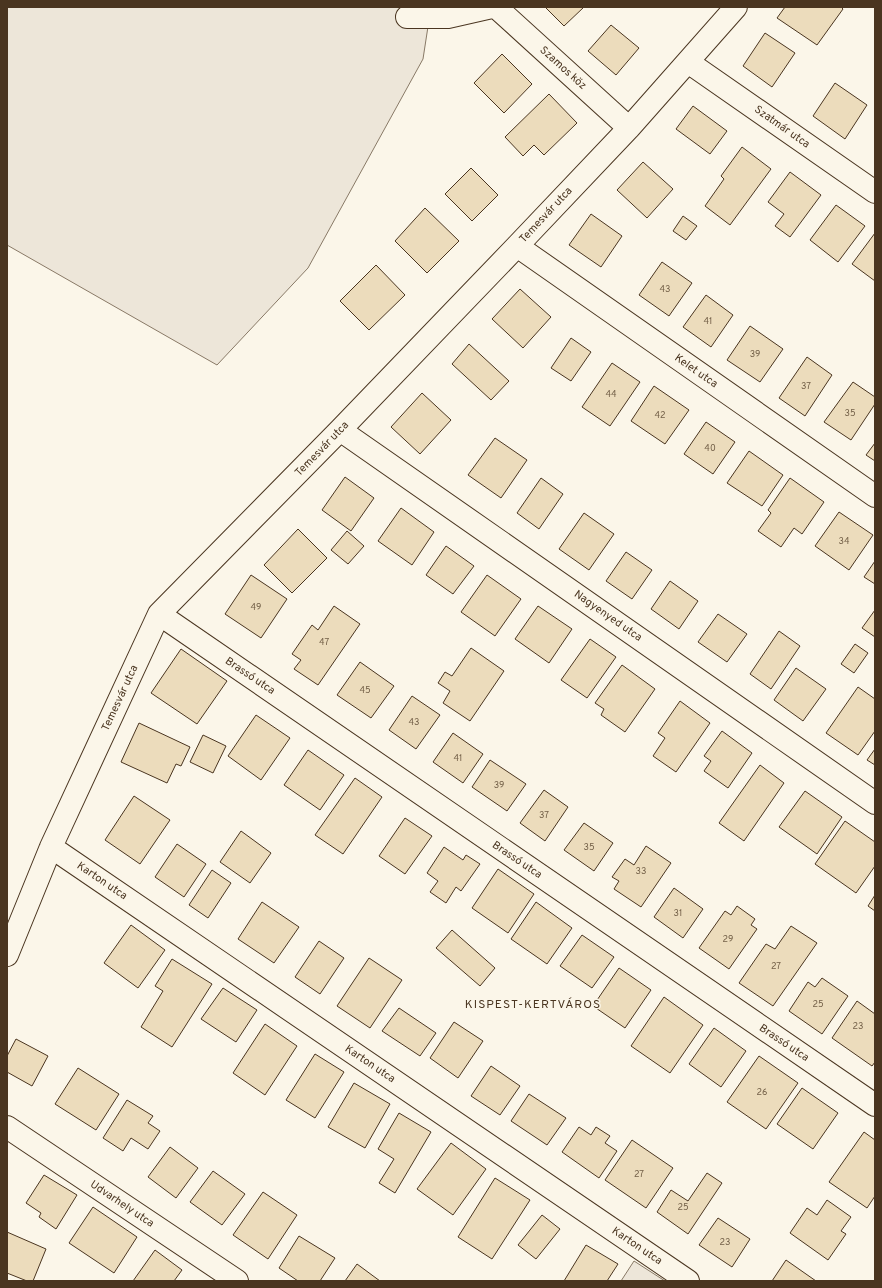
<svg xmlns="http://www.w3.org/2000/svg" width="882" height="1288" font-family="Overpass,sans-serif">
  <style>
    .green { fill: #ede6d9; stroke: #887966 }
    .building { fill: #ecdcbc; stroke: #4a3520 }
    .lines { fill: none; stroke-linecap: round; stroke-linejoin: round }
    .minor-casing { stroke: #4a3520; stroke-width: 24 }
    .minor { stroke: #fbf6e9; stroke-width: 22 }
    .labels { text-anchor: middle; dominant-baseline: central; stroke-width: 3; stroke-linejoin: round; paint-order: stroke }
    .number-label { font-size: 9px; fill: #725f47 }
    .street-label { font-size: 11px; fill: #4a3520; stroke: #fbf6e9 }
    .neighbourhood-label { font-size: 12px; letter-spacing: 1px; fill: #4a3520; stroke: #fbf6e9 }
  </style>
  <rect width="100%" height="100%" fill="#fbf6e9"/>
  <path class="green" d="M7,7H431L423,59L308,268L217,365L7,245Z
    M634,1261L665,1281H621Z"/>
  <path class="building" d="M545,7H584L564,26Z
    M785,7H841L843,9L817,45L777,18Z
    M611,25L639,48L616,75L588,51Z
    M765,33L795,53L772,87L743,66Z
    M502,54L532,84L504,113L474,83Z
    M835,83L867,105L845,139L813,116Z
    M549,94L577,123L544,155L534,145L523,156L505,137Z
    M693,106L727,131L710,154L676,129Z
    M742,147L771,169L730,225L705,206L724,179L721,176Z
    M643,162L673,189L647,218L617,190Z
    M471,168L498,195L472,221L445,194Z
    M790,172L821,195L790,237L775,226L784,214L768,202Z
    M836,205L865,226L838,262L810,240Z
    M425,208L459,241L427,273L395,241Z
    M591,214L622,236L601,267L569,245Z
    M683,216L697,226L686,240L673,231Z
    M875,233V281L852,264Z
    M662,262L692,283L669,316L639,295Z
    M376,265L405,295L369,330L340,301Z
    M520,289L551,317L523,348L492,319Z
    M706,295L733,315L711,347L683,327Z
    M750,326L783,349L760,382L727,360Z
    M571,338L591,352L571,381L551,368Z
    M469,344L509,381L491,400L452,364Z
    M807,357L832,375L805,416L779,398Z
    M612,363L640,382L610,426L582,407Z
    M853,382L875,397V404L851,440L824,422Z
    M654,386L689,410L665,444L631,421Z
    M422,393L451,420L420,454L391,427Z
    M706,422L735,442L713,474L684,454Z
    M495,438L527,460L501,498L468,475Z
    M875,443V461L866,455Z
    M749,451L783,475L762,506L727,483Z
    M345,477L374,498L351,531L322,510Z
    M541,478L563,494L539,529L517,513Z
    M790,478L824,502L802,534L794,528L781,547L758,531L771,513L768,510Z
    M401,508L434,532L412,565L378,541Z
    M839,512L873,535L849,570L815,546Z
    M584,513L614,534L589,570L559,549Z
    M298,529L327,558L292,593L264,565Z
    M347,531L364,546L348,564L331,550Z
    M446,546L474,566L453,594L426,575Z
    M626,552L652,570L632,599L606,581Z
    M875,561V584L864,577Z
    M251,575L287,599L261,638L225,614Z
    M487,575L521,599L495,636L461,612Z
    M670,581L698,601L679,629L651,609Z
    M334,606L360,624L318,685L294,669L301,660L292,654L312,625L318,630Z
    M538,606L572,629L549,663L515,639Z
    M875,610V637L862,628Z
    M718,614L747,634L727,662L698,642Z
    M779,631L800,646L771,689L750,674Z
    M590,639L616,657L587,698L561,680Z
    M855,644L868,653L854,673L841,664Z
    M471,648L504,671L470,721L443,703L450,691L438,683L445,672L452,676Z
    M181,649L227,681L197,724L151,693Z
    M360,662L394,686L371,718L337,695Z
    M622,665L655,689L625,732L601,715L604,709L595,703Z
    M796,668L826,689L803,721L774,700Z
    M858,687L875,699V731L858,755L826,733Z
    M412,696L440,715L416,749L389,730Z
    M680,701L710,723L676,772L653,756L665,738L658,733Z
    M256,715L290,738L261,780L228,756Z
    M139,723L190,747L181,766L176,764L167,783L121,762Z
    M722,731L752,753L728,788L704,771L711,761L704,756Z
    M453,733L483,754L463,783L433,762Z
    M203,735L226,746L213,773L190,762Z
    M875,749V765L867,760Z
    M308,750L344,775L320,810L284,785Z
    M490,760L526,784L507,811L472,787Z
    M760,765L784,783L744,841L719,823Z
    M355,778L382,797L343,854L315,835Z
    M544,790L568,807L545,841L520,823Z
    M805,791L842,817L817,854L779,827Z
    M134,796L170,820L140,864L105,840Z
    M405,818L432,836L405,874L379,856Z
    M845,821L875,842V866L856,893L815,864Z
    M584,823L613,843L594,871L564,850Z
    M241,831L271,853L250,883L220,862Z
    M177,844L206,864L184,897L155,877Z
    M646,846L671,863L641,907L614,889L619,881L612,877L625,859L634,865Z
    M444,847L463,860L466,855L480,864L461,891L456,887L446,903L430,892L438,881L427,873Z
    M498,869L534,894L508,933L472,908Z
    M212,870L231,883L208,918L189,905Z
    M674,888L703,909L683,938L654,917Z
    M875,895V911L868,906Z
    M262,902L299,927L274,963L238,939Z
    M536,902L572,928L547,964L511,939Z
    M737,906L755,919L751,925L757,929L729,969L699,948L725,911L731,915Z
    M131,925L165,950L138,988L104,963Z
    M791,926L817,943L773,1006L739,983L766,944L775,949Z
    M452,930L495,968L480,986L436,948Z
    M582,935L614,957L592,988L560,966Z
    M319,941L344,958L320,994L295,977Z
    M369,958L402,980L370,1028L337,1006Z
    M172,959L212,984L172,1047L141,1027L163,991L155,986Z
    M619,968L651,990L625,1028L593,1006Z
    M822,978L848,996L822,1034L789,1011L808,982L815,987Z
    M223,988L257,1010L236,1042L201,1019Z
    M664,997L703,1025L670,1073L631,1046Z
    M857,1001L875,1014V1062L872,1066L832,1038Z
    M399,1008L436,1033L420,1056L382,1031Z
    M454,1022L483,1041L458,1078L430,1058Z
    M265,1024L297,1046L265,1095L233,1073Z
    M714,1028L746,1051L721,1087L689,1064Z
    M16,1039L48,1056L32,1086L7,1072V1056Z
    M315,1054L344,1072L315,1118L286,1100Z
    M759,1056L798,1083L766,1129L727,1102Z
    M491,1066L520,1086L500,1115L471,1096Z
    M78,1068L119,1094L96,1130L55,1104Z
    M354,1083L390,1104L365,1148L328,1127Z
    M802,1088L838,1113L813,1149L777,1124Z
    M529,1094L566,1118L547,1145L511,1121Z
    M127,1100L153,1116L148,1123L160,1131L148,1149L131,1138L123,1151L103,1138Z
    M399,1113L431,1132L395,1193L379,1183L394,1159L378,1149Z
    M579,1127L591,1135L596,1127L610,1136L605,1143L617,1151L599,1178L562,1152Z
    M864,1132L875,1140V1196L867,1208L829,1182Z
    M632,1140L673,1168L646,1208L605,1180Z
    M451,1143L486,1169L453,1215L417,1189Z
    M170,1147L198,1168L176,1198L148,1177Z
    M213,1171L245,1194L222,1225L190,1202Z
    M707,1173L722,1183L688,1234L657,1212L671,1190L688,1201Z
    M44,1175L77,1195L56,1229L39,1217L41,1213L26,1203Z
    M495,1178L530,1200L492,1259L458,1237Z
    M263,1192L297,1215L268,1259L233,1235Z
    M827,1200L851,1217L841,1231L846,1234L828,1260L790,1233L807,1208L817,1215Z
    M93,1207L137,1237L114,1273L69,1243Z
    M542,1215L560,1229L536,1259L518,1245Z
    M718,1218L750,1239L732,1267L699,1245Z
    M7,1232L46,1249L33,1281H27L7,1273Z
    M299,1236L335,1258L320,1281H298L279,1268Z
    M586,1245L618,1264L607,1281H564Z
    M155,1250L182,1270L174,1281H133Z
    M786,1260L816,1281H772Z
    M357,1264L380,1281H345Z"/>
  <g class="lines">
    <g class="minor-casing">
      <path id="minor" d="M496,7L629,128
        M407,17H448L492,7
        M688,62L875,192
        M517,246L875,496
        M340,430L875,803
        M159,614L875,1105
        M51,847L688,1281
        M7,955L51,847L159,614L340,430L517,246L629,128L736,7
        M7,1127L237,1281"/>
    </g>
    <use href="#minor" class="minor"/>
  </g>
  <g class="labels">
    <g class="number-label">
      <text x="665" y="289">43</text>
      <text x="708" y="321">41</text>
      <text x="755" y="354">39</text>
      <text x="806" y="386">37</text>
      <text x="611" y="394">44</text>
      <text x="850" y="413">35</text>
      <text x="660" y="415">42</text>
      <text x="710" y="448">40</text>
      <text x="844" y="541">34</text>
      <text x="256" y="607">49</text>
      <text x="324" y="642">47</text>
      <text x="365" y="690">45</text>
      <text x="414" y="722">43</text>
      <text x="458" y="758">41</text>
      <text x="499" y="785">39</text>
      <text x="544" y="815">37</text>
      <text x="589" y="847">35</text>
      <text x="641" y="871">33</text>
      <text x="678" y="913">31</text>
      <text x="728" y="939">29</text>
      <text x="776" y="966">27</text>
      <text x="818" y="1004">25</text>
      <text x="858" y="1026">23</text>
      <text x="762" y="1092">26</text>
      <text x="639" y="1174">27</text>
      <text x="683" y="1207">25</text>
      <text x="725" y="1242">23</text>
    </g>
    <g class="street-label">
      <text transform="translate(563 68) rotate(42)">Szamos köz</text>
      <text transform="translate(782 127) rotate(35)">Szatmár utca</text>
      <text transform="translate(546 215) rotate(-47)">Temesvár utca</text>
      <text transform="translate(696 371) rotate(35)">Kelet utca</text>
      <text transform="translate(322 449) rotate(-46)">Temesvár utca</text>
      <text transform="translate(608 616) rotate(35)">Nagyenyed utca</text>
      <text transform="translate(250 676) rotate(34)">Brassó utca</text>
      <text transform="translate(120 698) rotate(-65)">Temesvár utca</text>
      <text transform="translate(517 860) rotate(34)">Brassó utca</text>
      <text transform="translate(102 881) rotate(34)">Karton utca</text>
      <text transform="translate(784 1043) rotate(34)">Brassó utca</text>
      <text transform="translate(370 1064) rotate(34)">Karton utca</text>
      <text transform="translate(122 1204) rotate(34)">Udvarhely utca</text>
      <text transform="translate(637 1246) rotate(34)">Karton utca</text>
    </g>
    <g class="neighbourhood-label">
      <text x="533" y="1005">KISPEST-KERTVÁROS</text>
    </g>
  </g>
  <rect width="882" height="1288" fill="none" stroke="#4a3520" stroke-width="16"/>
</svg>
